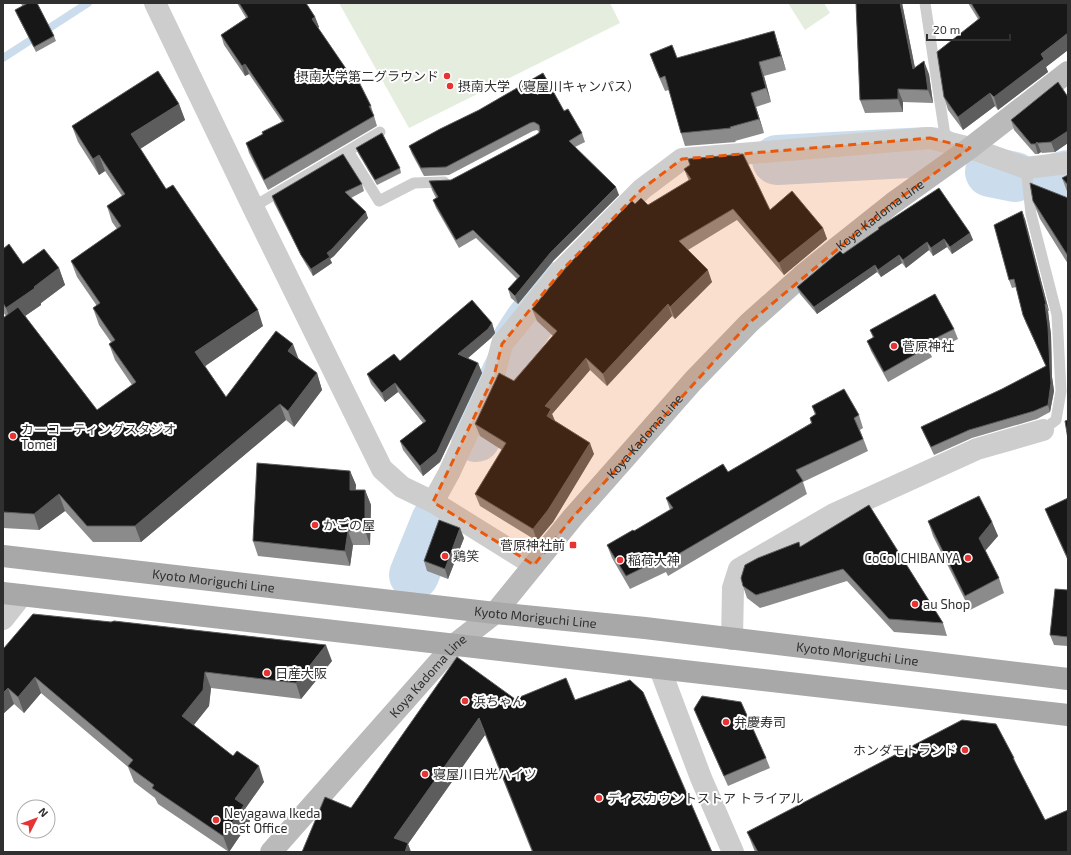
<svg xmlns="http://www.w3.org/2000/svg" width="1071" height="855" font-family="'Exo 2','Noto Sans JP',sans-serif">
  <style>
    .green { fill: #e5edde }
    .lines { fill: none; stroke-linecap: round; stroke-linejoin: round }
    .stream { stroke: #cbdded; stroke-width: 8 }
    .river { stroke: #cbdded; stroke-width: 50 }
    .service { stroke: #cdcdcd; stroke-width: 11 }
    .minor { stroke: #cdcdcd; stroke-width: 22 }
    .secondary { stroke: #bababa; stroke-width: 22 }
    .primary { stroke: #a8a8a8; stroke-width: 22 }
    .wall { fill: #8b8b8b }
    .shaded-wall { fill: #5d5d5d }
    .building { fill: #171717; stroke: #5d5d5d }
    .marked { fill: #e8590c; fill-opacity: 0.2; stroke: #e8590c; stroke-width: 3; stroke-dasharray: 8 5; stroke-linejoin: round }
    .poi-dot { fill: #e63434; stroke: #fff; stroke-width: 1.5 }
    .labels { text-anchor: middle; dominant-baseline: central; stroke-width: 4; stroke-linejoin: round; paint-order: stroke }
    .poi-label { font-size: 13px; fill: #303030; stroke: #fff; text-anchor: start }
    .street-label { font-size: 13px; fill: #303030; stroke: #fff }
  </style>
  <rect width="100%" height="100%" fill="#fff"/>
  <path class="green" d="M339,3H610L620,23L409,128Z
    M788,3H824L830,13L805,30Z"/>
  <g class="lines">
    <path class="stream" d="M3,58L88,3"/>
    <path class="river" d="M777,160L927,152L939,153
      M990,172L1015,177
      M1052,179L1068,175
      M476,437L515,356L517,341L528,324L557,287
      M414,575L436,521"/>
    <path class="service" d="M925,3L946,142
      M348,151L379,201L414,183L444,182
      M1026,168L1031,214L1057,315L1061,391L1056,420L1043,430
      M253,207L380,132"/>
    <path class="minor" d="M155,3L253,207L382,469L402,487L433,502L534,565
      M433,502L449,473L494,376L502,344L563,269L642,189L682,159L930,138L970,148L1026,168L1068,163
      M3,619L22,595
      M732,639L733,588L739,569L834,514L977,449L1043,430
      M660,669L701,778L733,852"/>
    <path class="secondary" id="s1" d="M271,852L454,645L495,613L573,517L693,381L749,323L805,273L893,203L970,148L1068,72"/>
    <g class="primary">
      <path id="s2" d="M3,556L495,613L645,628L1068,679"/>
      <path d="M3,593L1068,715"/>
    </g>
  </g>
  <path class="wall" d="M21,3H37L54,36L56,41L36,52L17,15L15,10L22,6Z
    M237,3H306L315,17L319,27L318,28L371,106L377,126L268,190L249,153L246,143L263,134L282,122L249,74L245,76L224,45L221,35L246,18Z
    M856,3H902L915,68L929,74L933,103L903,102V112L865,113L860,100Z
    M968,3H1068V50L1046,67L1048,72L998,110L995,106L963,130L948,110L944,97L978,19Z
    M778,44L786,70L764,76L771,102L756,107L764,133L735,141L736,142L685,146L681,133L669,90L665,91L655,68L650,54L677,58Z
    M1068,97V143L1055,152L1042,153L1041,152L1038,154H1035L1014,130L1011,120Z
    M179,104L185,120L140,149L166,189L263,326L205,366L226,397L299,360L317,373L322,390L294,427L286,420L141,542H93L65,511L39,530L3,528V318L6,316L3,312V249L23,264L59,268L65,285L41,303V305L25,316L97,410L132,385L115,360L109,344L111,342L99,325L93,308L97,306L77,277L71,261L117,229L112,222L107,206L122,196L105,171L99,175L78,142L72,126Z
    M564,111L582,133L585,142L575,147L619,195L554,260L518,304L511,298L508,289L517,279L476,238L459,248L436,208L433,200L436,198L432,190L429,181L451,180L536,135L539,132L537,130L533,131L449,175L424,176L412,154L409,146L440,129Z
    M356,148L400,168L401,173L377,185L358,153Z
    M684,169L770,210L823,228L827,239L784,275L737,220L688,250L712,282L675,319L672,316L607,386L590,370L552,414L555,421L594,454L553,522L537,541L480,506L475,494L502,450L480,436L475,424L553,336L537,321L532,309L635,204L648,205L689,181Z
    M1068,175V194L1062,178Z
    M362,184L364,191L351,198L368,218L334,256L330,259L332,263L313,276L304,261L274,203L272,196Z
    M1068,198V264L1040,219L1033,201Z
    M1025,219L1049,311H1048L1051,335L1052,377L1054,391L1050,412L1037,419L972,438L934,455L924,434L921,427L1002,389L1046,366L1026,323L1023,315L1016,287L1012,288L1009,280Z
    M878,228L970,233L973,240L952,254L947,247L933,256L929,250L906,268L902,263L881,277L877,272L817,314L800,294L797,287L879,229Z
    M492,323L495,333L491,338L467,359L478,363L482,373L440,462L423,476L403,450L400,441L423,423L398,392L385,402L371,384L367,374Z
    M954,329L958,339L930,353L932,357L888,382L871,351L867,341L873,338L870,330Z
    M812,406L859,415L863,428L860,430L868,451L803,482L807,494L668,576L666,572L630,589L612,558L607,545L634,531L670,510L666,498L728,472L811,423L810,418L815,415Z
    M350,471L356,485L355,490H365L371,505L370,545H353L350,566L258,556L253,541Z
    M1068,498V561L1049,519L1045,509Z
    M869,505L943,623L947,636L894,632L847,581L760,608L747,598L743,586L800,547Z
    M928,521L992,522L998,536L985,551L999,578L1004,593L970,610L933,536Z
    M464,538L448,579L427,571L424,561Z
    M1068,590V646L1054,645L1050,635Z
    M4,648L332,661L301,699L211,688L209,706L194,725L264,782L245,809L250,821L229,852L158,804L155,798L134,782L128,767L41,693L24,713L14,704L3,714Z
    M515,699L575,700L712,852H532L485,735L408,844L411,852H302L351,808Z
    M694,709L766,758L770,768L728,786L698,719Z
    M1014,758L1016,764L1045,820L1068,852H755L747,832Z"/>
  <path class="shaded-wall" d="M900,3H902L918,83L913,69Z
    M315,17L319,27L316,29L312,19Z
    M774,31L786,70L781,56Z
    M1068,33V50L1046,67L1048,72L998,110L994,97L1041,54Z
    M924,61L929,74L933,103L928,90Z
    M759,62L764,76L771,102L766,88Z
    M245,64L249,74L245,76L242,66Z
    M898,89L903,102V112L898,99Z
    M751,93L756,107L764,133L759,119Z
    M990,93L995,106L963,130L958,117Z
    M179,104L185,120L137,151L131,134Z
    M1068,131V143L1055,152L1051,142Z
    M1037,142L1041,152L1038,154L1035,144Z
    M99,155L105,171L99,175L93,159Z
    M616,187L619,195L554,260L518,304L515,296L551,252Z
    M1022,211L1025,219L1049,311L1046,304Z
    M366,212L368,218L334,256L330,259L332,263L313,276L311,269Z
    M823,228L827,239L784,275L779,263Z
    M970,233L973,240L952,254L950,247Z
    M944,239L947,247L933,256L931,248Z
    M927,242L929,250L906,268L903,260Z
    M899,255L902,263L881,277L878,270Z
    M875,265L877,272L817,314L814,307Z
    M59,268L65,285L41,303V305L12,325L6,308Z
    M708,270L712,282L675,319L670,307Z
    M668,304L672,316L607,386L603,374Z
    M1045,304L1048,311L1051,335L1052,377L1054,391L1050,412L1048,405L1050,369Z
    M258,310L263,326L201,369L195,352Z
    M492,323L495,333L491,338L461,364L458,354Z
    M293,344L299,360L288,351Z
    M586,358L590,370L552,414L555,421L547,416L545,406Z
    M478,363L482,373L440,462L423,476L420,466Z
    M317,373L322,390L294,427L288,411Z
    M395,383L398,392L385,402L382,393Z
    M280,404L286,420L141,542L135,526Z
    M590,443L594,454L553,522L537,541L533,529Z
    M350,471L356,485L355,504L350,490Z
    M365,490L371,505L370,545L365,530Z
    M59,494L65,511L39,530L34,514Z
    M992,522L998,536L984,552L979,538Z
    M460,528L464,538L448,579L445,569Z
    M348,531L353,545L350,566L345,551Z
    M326,645L332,661L301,699L296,683Z
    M205,672L211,688L209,706L188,732L182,716Z
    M35,677L41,693L24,713L18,697Z
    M8,688L14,704L3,714V693Z
    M479,718L485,735L408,844L411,852H405L394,838Z
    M259,766L264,782L245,809L250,821L229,852L223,836L235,799Z"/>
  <path class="building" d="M28,3H37L54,36L34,47L15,10Z
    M239,3H306L315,17L312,19L351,76L355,74L371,106H369L374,116L264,180L246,143L263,134L262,132L284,121L245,64L242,66L221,35L248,17Z
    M856,3H900L913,69L924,61L928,90L898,89V99L860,100Z
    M971,3H1068V33L1041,54L1044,59L994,97L990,93L958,117L944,97L937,52L980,18Z
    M774,31L781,56L759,62L766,88L751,93L759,119L730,127L731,128L681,133L665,76L660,78L650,54L672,45L677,58Z
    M158,71L179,104L131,134L166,189L173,185L258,310L195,352L226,397L276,331L293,344L288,351L317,373L288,411L280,404L135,526H87L59,494L34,514L3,512V318L18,307L97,410L136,382L109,344L115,340L93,308L100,303L71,261L121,226L107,206L125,194L99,155L93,159L72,126Z
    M543,73L564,111L568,109L582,133L569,141L616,187L551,252L515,296L508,289L520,276L473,230L456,240L433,200L438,197L429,181L451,180L536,135L539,133L540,130L539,125L534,122L530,123L446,167L421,168L409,146L440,129L479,110Z
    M1058,82L1068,97V131L1051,142L1038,143L1037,142L1035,144H1031L1011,120Z
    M382,133L400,168L375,180L356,148Z
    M343,154L362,184L345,192L366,212L332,249L327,253L330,257L311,269L301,255L272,196Z
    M743,154L770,210L792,191L823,228L779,263L733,209L679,241L708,270L670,307L668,304L603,374L586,358L545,406L551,409L547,416L590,443L548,510L533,529L475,494L506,443L475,424L499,373L514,381L557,331L532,309L568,265L632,201L635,204L641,198L648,205L691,179L684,169L690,165L688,159Z
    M1068,175V185L1062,178Z
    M1030,183L1068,198V256L1033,201Z
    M939,188L970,233L950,247L944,239L931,248L927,242L903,260L899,255L878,270L875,265L814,307L797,287L840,251L843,254L879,229L878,228Z
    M1022,211L1046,304H1045L1048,327L1050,369L1051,383L1048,405L1034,411L969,430L931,447L921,427L1002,389L1046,366L1023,315L1014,279L1009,280L994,225Z
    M9,244L23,264L44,249L59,268L34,287L35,288L6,308L3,303V249Z
    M935,294L954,329L926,343L928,347L884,372L867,341L874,337L870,330Z
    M472,300L492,323L488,329L458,354L478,363L437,452L420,466L400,441L426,421L395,383L382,393L367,374L394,354L400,361Z
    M844,389L859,415L854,418L863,439L796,470L803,481L663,563L661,559L626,576L607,545L633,530L634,531L673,508L666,498L723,464L728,472L812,423L810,418L816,414L812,406Z
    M1068,420V439L1065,421Z
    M257,463L350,471V490H365V530L348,531L345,551L253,541Z
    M979,496L992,522L979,538L999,578L965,596L928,521Z
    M1068,498V559L1045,509Z
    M869,505L943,623L889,619L843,569L756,595L743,586L741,578L745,565L758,558L799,542L800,547Z
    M439,520L460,528L445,569L424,561Z
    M1055,589L1068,590V637L1050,635Z
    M33,614L111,622L114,621L326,645L296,683L205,672L203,690L182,716L233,756L237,751L259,766L235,799L244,805L223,836L152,788L154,785L128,766L133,760L35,677L18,697L8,688L3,693V647L4,648Z
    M457,657L515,699L566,678L575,700L630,680L643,692L712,852H533L479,718L394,838L408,843L405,852H302L325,797L351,808Z
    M702,696L741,702L766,758L724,776L694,709Z
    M962,720L996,724L1014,758H1013L1045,820L1068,810V852H758L747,832Z"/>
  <path class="marked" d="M930,138L970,148L893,203L749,323L573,517L534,565L433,502L494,376L502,344L563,269L642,189L682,159Z"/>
  <g class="poi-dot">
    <circle cx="447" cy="76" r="4"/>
    <circle cx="450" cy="86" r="4"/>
    <circle cx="894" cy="346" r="4"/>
    <circle cx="13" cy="436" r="4"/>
    <circle cx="315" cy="525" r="4"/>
    <rect x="569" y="541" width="8" height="8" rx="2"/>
    <circle cx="445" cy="556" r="4"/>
    <circle cx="968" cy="558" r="4"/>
    <circle cx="620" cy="560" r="4"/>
    <circle cx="915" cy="604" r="4"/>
    <circle cx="267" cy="673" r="4"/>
    <circle cx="465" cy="701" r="4"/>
    <circle cx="726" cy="722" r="4"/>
    <circle cx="965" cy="750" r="4"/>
    <circle cx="425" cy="774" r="4"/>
    <circle cx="599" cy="798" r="4"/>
    <circle cx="216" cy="820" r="4"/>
  </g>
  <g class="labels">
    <g class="poi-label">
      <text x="439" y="76" text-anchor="end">摂南大学第二グラウンド</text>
      <text x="458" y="86">摂南大学（寝屋川キャンパス）</text>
      <text x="902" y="346">菅原神社</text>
      <text x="21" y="429">カーコーティングスタジオ<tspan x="21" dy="15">Tomei</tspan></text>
      <text x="323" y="525">かごの屋</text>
      <text x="565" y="545" text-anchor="end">菅原神社前</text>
      <text x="453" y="556">鶏笑</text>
      <text x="960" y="558" text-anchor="end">CoCo ICHIBANYA</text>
      <text x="628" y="560">稲荷大神</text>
      <text x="923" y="604">au Shop</text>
      <text x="275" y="673">日産大阪</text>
      <text x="473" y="701">浜ちゃん</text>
      <text x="734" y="722">弁慶寿司</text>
      <text x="957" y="750" text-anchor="end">ホンダモトランド</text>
      <text x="433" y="774">寝屋川日光ハイツ</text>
      <text x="607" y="798">ディスカウントストア トライアル</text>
      <text x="224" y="813">Neyagawa Ikeda<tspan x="224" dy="15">Post Office</tspan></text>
    </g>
    <g class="street-label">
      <text stroke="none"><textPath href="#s1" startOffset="884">Koya Kadoma Line</textPath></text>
      <text stroke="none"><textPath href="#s1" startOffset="560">Koya Kadoma Line</textPath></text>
      <text stroke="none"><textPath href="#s2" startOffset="212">Kyoto Moriguchi Line</textPath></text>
      <text stroke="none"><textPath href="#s2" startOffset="536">Kyoto Moriguchi Line</textPath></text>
      <text stroke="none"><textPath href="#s2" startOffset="860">Kyoto Moriguchi Line</textPath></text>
      <text stroke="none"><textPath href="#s1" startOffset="236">Koya Kadoma Line</textPath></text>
    </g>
  </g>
  <rect width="1071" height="855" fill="none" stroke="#303030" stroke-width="8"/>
  <g transform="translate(36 819) rotate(48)"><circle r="19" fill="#ffffff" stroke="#acacac"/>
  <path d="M0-3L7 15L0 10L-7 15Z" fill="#e63434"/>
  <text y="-6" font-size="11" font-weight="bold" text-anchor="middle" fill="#303030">N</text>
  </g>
  <path d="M927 34v6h83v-6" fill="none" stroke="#303030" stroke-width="2"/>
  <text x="933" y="34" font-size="12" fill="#303030" stroke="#ffffff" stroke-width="3" paint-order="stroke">20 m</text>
</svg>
